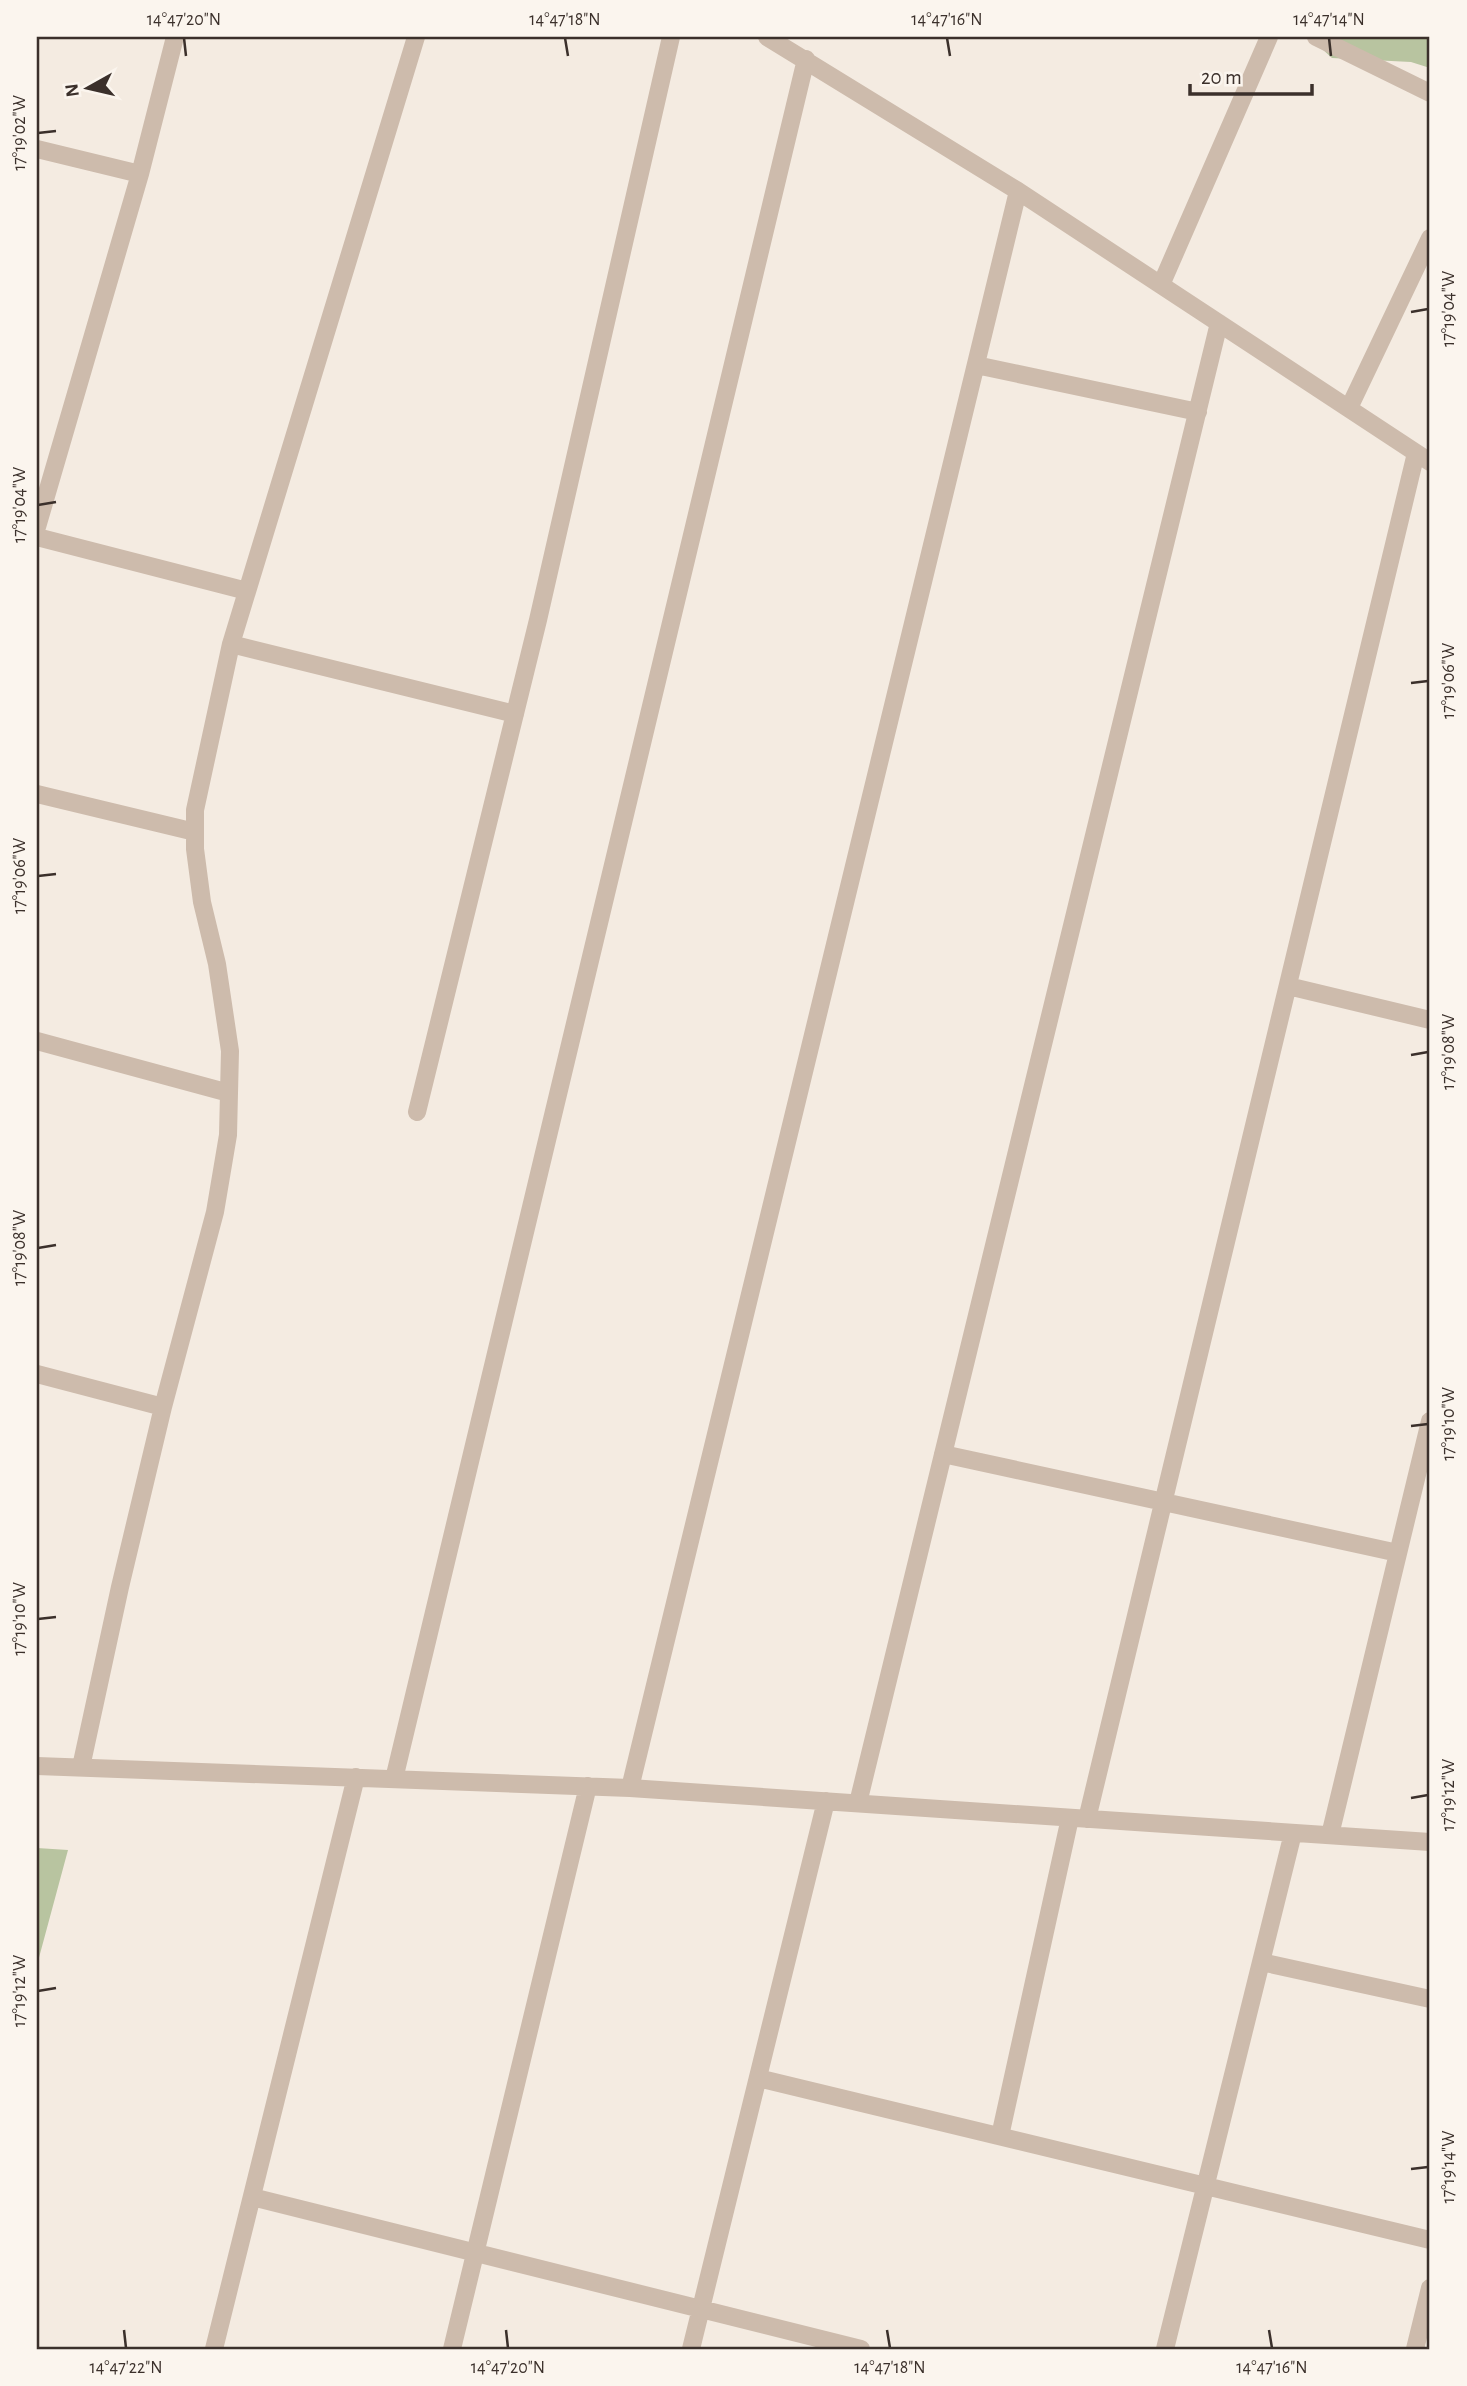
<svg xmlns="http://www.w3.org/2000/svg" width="1467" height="2386" font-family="'Alegreya Sans',sans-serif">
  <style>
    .green { fill: #b8c4a0 }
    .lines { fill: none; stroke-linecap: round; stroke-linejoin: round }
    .minor { stroke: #cdbbac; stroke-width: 18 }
    .ticks { fill: none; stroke: #3b302b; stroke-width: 2.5 }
    .neatline { fill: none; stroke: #3b302b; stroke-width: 2.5 }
    .ticks-label { font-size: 18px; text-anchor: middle; fill: #3b302b }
  </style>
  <rect width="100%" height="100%" fill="#f4ebe1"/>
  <path class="green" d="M1309,37H1430V68L1411,62L1332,58Z
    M37,1848L68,1850L37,1965Z"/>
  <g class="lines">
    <path class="minor" d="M767,37L1018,191L1430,462
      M1316,37L1430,93
      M37,149L140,174
      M1161,285L1269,37
      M976,365L1198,412
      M1349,408L1430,238
      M37,527L140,174L175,37
      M37,537L247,591
      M231,644L515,714
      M37,794L195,832
      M1288,986L1430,1020
      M37,1041L229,1093
      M417,1112L538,620L671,37
      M37,1374L163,1407
      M943,1454L1398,1553
      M37,1766L630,1788L1430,1842
      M81,1767L120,1587L163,1407L215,1212L228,1135L230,1051L217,964L202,902L195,849V810L231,644L416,37
      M394,1779L806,59
      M630,1788L1018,191
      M858,1803L1219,323
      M1087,1819L1416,453
      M1330,1835L1430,1421
      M1261,1962L1430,1999
      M758,2078L1430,2240
      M1000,2136L1070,1818
      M252,2197L861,2349
      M214,2349L356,1777
      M452,2349L588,1786
      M691,2349L826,1801
      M1165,2349L1293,1833
      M1415,2349L1430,2288"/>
  </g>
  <path class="ticks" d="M184,38L186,56M565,38L568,56M947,38L950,56M1329,38L1331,56M38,133L56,131M1411,312L1428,309M38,505L56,502M1411,683L1428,681M38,876L56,874M1411,1055L1428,1052M38,1248L56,1245M1411,1426L1428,1424M38,1619L56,1617M1411,1798L1428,1795M38,1991L56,1988M1411,2169L1428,2167M124,2330L126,2348M506,2330L508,2348M887,2330L890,2348M1269,2330L1272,2348"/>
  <rect width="1467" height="2386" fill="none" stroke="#fbf5ee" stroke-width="77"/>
  <g transform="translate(88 88) rotate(262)" stroke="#fbf5ee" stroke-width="5" paint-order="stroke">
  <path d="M0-5L12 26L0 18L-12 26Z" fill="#3b302b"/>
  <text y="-10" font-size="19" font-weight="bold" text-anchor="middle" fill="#3b302b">N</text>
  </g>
  <path d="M1190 84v10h122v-10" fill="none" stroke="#3b302b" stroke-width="3.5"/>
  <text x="1201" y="84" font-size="21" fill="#3b302b" stroke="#fbf5ee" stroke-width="5" paint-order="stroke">20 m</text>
  <rect x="38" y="38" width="1390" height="2310" class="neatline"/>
  <g class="ticks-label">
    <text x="184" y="25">14°47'20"N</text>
    <text x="565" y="25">14°47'18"N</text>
    <text x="947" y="25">14°47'16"N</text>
    <text x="1329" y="25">14°47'14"N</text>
    <text transform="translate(19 133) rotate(-90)" y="6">17°19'02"W</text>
    <text transform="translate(1448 309) rotate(-90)" y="6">17°19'04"W</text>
    <text transform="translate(19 505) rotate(-90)" y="6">17°19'04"W</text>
    <text transform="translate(1448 681) rotate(-90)" y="6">17°19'06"W</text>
    <text transform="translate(19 876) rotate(-90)" y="6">17°19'06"W</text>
    <text transform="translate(1448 1052) rotate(-90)" y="6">17°19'08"W</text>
    <text transform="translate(19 1248) rotate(-90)" y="6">17°19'08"W</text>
    <text transform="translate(1448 1424) rotate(-90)" y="6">17°19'10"W</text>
    <text transform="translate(19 1619) rotate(-90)" y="6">17°19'10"W</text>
    <text transform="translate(1448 1795) rotate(-90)" y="6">17°19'12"W</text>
    <text transform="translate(19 1991) rotate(-90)" y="6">17°19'12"W</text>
    <text transform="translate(1448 2167) rotate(-90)" y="6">17°19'14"W</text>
    <text x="126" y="2373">14°47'22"N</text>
    <text x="508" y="2373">14°47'20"N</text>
    <text x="890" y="2373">14°47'18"N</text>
    <text x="1272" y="2373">14°47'16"N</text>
  </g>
</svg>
